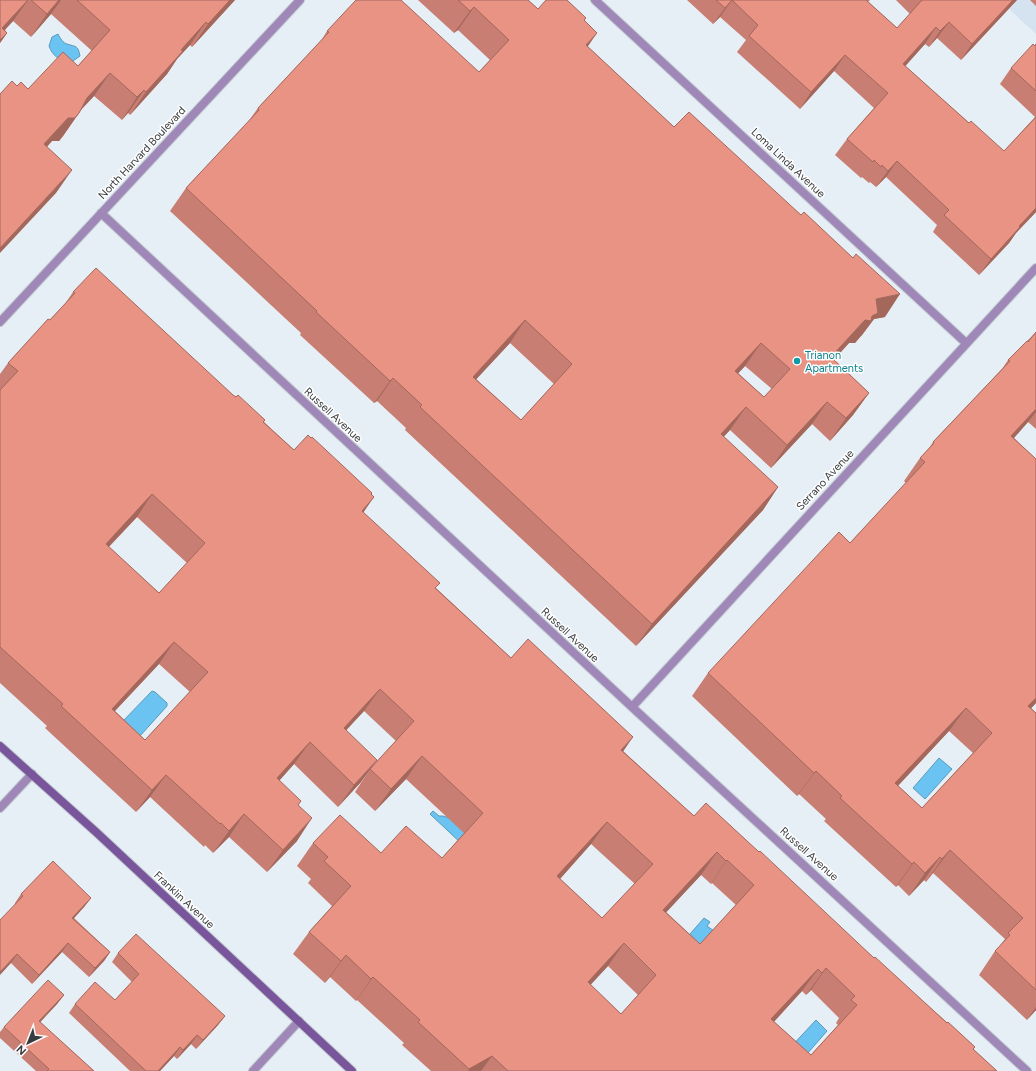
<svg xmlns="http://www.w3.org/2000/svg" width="1036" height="1071" font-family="Figtree,sans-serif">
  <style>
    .built { fill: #d4e3ef }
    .water { fill: #6ac3f0; stroke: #5b9abb }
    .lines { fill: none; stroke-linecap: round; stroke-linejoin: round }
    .street-casing { stroke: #c3cbd1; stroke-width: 10 }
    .secondary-casing { stroke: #c3cbd1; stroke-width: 10 }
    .street { stroke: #9f88b8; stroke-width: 8 }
    .secondary { stroke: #79569b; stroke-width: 8 }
    .wall { fill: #c87e72; fill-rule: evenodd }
    .shaded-wall { fill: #a3675c }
    .building { fill: #e99384; stroke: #a3675c; fill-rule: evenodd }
    .culture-dot { fill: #0f9aa8; stroke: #fff; stroke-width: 1.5 }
    .labels { text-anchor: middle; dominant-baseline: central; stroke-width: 3; stroke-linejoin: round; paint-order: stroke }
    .street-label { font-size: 11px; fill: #393c3f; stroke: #fff }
    .culture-label { font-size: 11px; fill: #0d838f; stroke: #fff; text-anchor: start }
  </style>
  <rect width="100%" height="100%" fill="#e6eff6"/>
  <path class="built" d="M1017,0H1036V34L1009,9Z"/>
  <path class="water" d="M58,34C60,38 63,43 67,44C76,47 78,45 80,56L70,63C60,60 53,57 49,46L52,37Z
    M152,691L155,692L167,703V706L140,736L124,720Z
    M939,758L952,769L925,799L913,788Z
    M433,811L439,816H443L476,826L464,846L430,814Z
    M704,918L710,922L707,926L714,931L688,961L676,950Z
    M816,1020L827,1031L800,1062L788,1050Z"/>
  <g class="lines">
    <g class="street-casing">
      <path id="street" d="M595,0L966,343
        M101,213L632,707L1027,1071
        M0,322L300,0
        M632,707L1036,268
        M0,808L32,774
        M253,1071L299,1021"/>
    </g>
    <g class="secondary-casing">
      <path id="secondary" d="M0,746L96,832L352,1071"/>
    </g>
    <use href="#street" class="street"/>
    <use href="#secondary" class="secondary"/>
  </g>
  <path class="wall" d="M0,0H235L192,47L190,45L177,59L167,74L130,115L128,113L122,120L94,96L81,110L63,136L59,141H52L47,147L56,193L17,86L28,89L78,66L92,51L51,14L31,37L13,21L5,30L7,33L0,43Z
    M418,0H528L538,9L584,21L588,47L674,127L885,317L874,319L862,335L860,337L855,343H849L834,360L869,393L853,415L830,441L812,424L771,468L730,430L723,437L778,487L763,510L636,646L405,430L406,428L377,401L374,403L300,335L301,333L170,211L186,188L248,122L258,108L321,41L327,31L479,72L490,60L458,30L454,33ZM510,343L554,384L521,420L476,379ZM745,366L772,389L764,397L738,373Z
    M687,0H870L868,2L897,28L910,14L896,0H1017L961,60L937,38L929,47L925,44L905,66L969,123L1004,151L1035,117L1000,84L1011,68L1036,44V212L1016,233L1009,243L979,275L933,232L937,225L886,177L876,187L870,182L869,183L862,177L861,178L835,155L847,139L874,108L834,71L800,109L737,52L746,40L720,17L713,24Z
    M1030,0H1036V6Z
    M73,292L233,395L265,420L264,422L294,450L371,494L363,513L436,588L511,658L623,751L694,816L874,958L975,1047L973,1049L997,1071H431L402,1045L404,1043L357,1000L356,1001L330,977L325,983L293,954L309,932L332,906L308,883L311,879L297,866L313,843L381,853L442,858L464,833L406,779L375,811L355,792L370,769L396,741L364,711L346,730L361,782L338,807L294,764L279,781L298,805L297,841L267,872L229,837L213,853L205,845L204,847L150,797L136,812L45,728L47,726L0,683V374L8,363L65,304ZM137,517L187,563L159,593L109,547ZM159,664L190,692L145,740L115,711ZM591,844L635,884L602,918L560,879ZM701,875L711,884L712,883L736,905L700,944L666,912ZM608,966L638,995L621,1014L590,985ZM811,990L839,1018L836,1023L838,1025L811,1055L774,1022L802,991L806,995Z
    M1036,332V429L1028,422L1014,438L1036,459V703L1031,708L1036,713V1010L1027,1020L979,975L995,951L999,947L1005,939L933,873L926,882L924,880L909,896L898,885L896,887L824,821L826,819L799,794L797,796L692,696L708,673L850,543L906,483L904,481L920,458L928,450L933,442L1002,369L1008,360ZM949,731L973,753L922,808L898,786Z
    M21,894L91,898L84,907L74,918L110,952L104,961L89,977L62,952L32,984L11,963L15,904V903Z
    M118,953L225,1016L218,1025L196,1049L191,1044L177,1059L174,1056L160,1071H130L69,1013L75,1004L115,1000L132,982L112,962Z
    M64,995L57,1004L40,1022L94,1071H36L0,1038V1032L4,1027Z"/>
  <path class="shaded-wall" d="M28,0L13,21L0,35L2,28Z
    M59,0H61L51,14L31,37L47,14Z
    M230,0H235L192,47L208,24Z
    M732,0L720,17L713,24L725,8Z
    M1013,0H1017L961,60L972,44Z
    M474,7L458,30L454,33L470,11Z
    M206,22L190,45L177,59L167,74L130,115L146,92L181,50Z
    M949,22L937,38L929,47L940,31Z
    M936,27L925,44L892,81L903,64Z
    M7,33L0,43V40Z
    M597,33L582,55L586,45Z
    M845,55L834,71L800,109L811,92Z
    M110,73L94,96L73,118L79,113L63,136L59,141H52L28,167L44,144Z
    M144,90L128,113L122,120L137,97Z
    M897,161L886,177L876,187L888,171Z
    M72,170L56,193L0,253V248Z
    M1036,208V212L1016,233L1009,243L979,275L991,259L1023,222Z
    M900,294L885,317L874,319L862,335L860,337L855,343H849L815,380L831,357L876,299Z
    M525,320L510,343L458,399L473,377Z
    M761,343L745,366L720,393L735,371Z
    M393,378L377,401L374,403L390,381Z
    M869,393L853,415L830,441L846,418Z
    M827,402L812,424L771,468L787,445Z
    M746,407L730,430L705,457L721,434Z
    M1036,409V412L1028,422L995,459L1011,436Z
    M778,487L763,510L636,646L652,624Z
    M152,494L137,517L90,566L106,544Z
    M374,497L359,519L362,511Z
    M174,642L159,664L96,731L112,709Z
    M380,689L364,711L328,750L344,728Z
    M1036,698V703L1012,729L1028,706Z
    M966,708L949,731L879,806L895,783Z
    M633,737L618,759L621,750Z
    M310,742L294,764L261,801L277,778Z
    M422,756L406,779L375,811L391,789Z
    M377,760L361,782L338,807L354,785Z
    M816,771L799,794L797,796L814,773Z
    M166,775L150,797L136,812L152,790Z
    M244,814L229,837L213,853L229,831Z
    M312,818L297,841L267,872L283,850Z
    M607,822L591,844L542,899L557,876Z
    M950,850L933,873L926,882L942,859Z
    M717,852L701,875L648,932L663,910Z
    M940,857L924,880L909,896L925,873Z
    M727,860L712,883L711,884L726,861Z
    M914,862L898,885L896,887L912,864Z
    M91,898L84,907L66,927L72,918Z
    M68,943L62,952L32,984L39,975Z
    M624,943L608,966L572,1005L588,982Z
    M110,952L104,961L89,977L95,968Z
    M17,954L11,963L0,975V972Z
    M346,955L330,977L325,983L341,961Z
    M826,968L811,990L806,995L822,973Z
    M818,969L802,991L755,1042L771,1019Z
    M373,977L357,1000L356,1001L371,979Z
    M64,995L57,1004L33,1030L39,1021Z
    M1036,1007V1010L1027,1020Z
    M225,1016L218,1025L196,1049L203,1040Z
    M197,1035L191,1044L177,1059L183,1050Z
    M180,1047L174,1056L160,1071H158Z
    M492,1056L481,1071H468L469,1069Z"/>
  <path class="building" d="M0,0H28L2,28L7,33L0,40Z
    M31,0H59L47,14Z
    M77,0H230L208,24L206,22L181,50L183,51L146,92L144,90L137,97L110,73L87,98L79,113L75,118H68L44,144L72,170L0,248V94L12,81L17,86L21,82L28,89L63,52L78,66L110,30Z
    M356,0H401L479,72L509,40L474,7L470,11L458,0H528L538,9L546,0H567L586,18L584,20L597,33L586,45L674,127L689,112L801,215L804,212L853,258L856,254L900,294L876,299L878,313L872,316L871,321L865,320L831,357L869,393L846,418L827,402L787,445L746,407L721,434L778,487L652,624L420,407L422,405L393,378L390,381L316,312L317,311L186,188L259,110L258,108L329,32L327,31ZM525,320L572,364L521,420L473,377ZM761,343L790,369L764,397L735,371Z
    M716,0H867H866L897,28L922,0H1013L972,44L949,22L940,31L936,27L903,64L969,123L971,121L1004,151L1036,117V208L1023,222L1019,226L1020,227L991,259L944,215L949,210L897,161L888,171L882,165L881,167L874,160L873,162L847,139L888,93L845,55L811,92L749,36L758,25L732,0L725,8Z
    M1033,44L1035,46L1036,44V91L1011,68Z
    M96,268L233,395L236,397L238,395L265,420L263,422L294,450L308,435L311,438L312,437L372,493L371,494L374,497L362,511L440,583L435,588L511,658L528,639L633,737L621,750L694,816L706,803L759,852L760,851L874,958L875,957L947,1023L948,1022L975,1047L973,1049L997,1071H508L492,1056L469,1069L418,1022L420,1020L373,977L371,979L346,955L341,961L309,932L351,886L324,861L328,857L313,843L340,815L381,853L406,826L442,858L483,813L422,756L391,789L370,769L414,721L380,689L344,728L377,760L354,785L310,742L277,778L301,801L298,805L312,818L283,850L244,814L229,831L221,823L220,824L166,775L152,790L61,706L63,704L0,647V390L18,371L8,363L48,319L50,320L75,293L73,292ZM152,494L205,543L159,593L106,544ZM174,642L208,672L145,740L112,709ZM607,822L653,864L602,918L557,876ZM717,852L726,861L727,860L754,885L700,944L663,910ZM624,943L656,975L621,1014L588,982ZM826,968L855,996L851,1000L857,1005L811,1055L771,1019L818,969L822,973Z
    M1036,332V409L1011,436L1036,459V698L1028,706L1036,713V990L995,951L1010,935L1008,933L1023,918L950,850L942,859L940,857L925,873L914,862L912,864L840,798L842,796L816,771L814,773L708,673L839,532L850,543L925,462L920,458L934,443L933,442L1010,361L1008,360L1027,341L1028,342ZM966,708L992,733L922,808L895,783Z
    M53,861L91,898L72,918L110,952L95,968L68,943L39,975L17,954L0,972V920L23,896L21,894Z
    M136,934L225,1016L203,1040L197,1035L183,1050L180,1047L158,1071H146L75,1004L95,982L115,1000L139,974L118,953Z
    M48,980L64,995L39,1021L94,1071H47L49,1069L4,1027Z"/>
  <circle class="culture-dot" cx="797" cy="361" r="4"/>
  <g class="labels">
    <g class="street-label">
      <text transform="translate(142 153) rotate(-47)">North Harvard Boulevard</text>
      <text transform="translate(788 163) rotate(43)">Loma Linda Avenue</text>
      <text transform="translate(333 415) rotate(43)">Russell Avenue</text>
      <text transform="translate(825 480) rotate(-47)">Serrano Avenue</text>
      <text transform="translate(570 635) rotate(43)">Russell Avenue</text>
      <text transform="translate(809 854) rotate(42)">Russell Avenue</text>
      <text transform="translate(184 900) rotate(43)">Franklin Avenue</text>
    </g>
    <g class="culture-label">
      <text x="805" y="355">Trianon<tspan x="805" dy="13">Apartments</tspan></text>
    </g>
  </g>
  <g transform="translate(28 1043) rotate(223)" stroke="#ffffff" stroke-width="3" paint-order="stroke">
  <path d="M0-3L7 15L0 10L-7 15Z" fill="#393c3f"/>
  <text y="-6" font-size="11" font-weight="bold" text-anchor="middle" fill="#393c3f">N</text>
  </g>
</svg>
